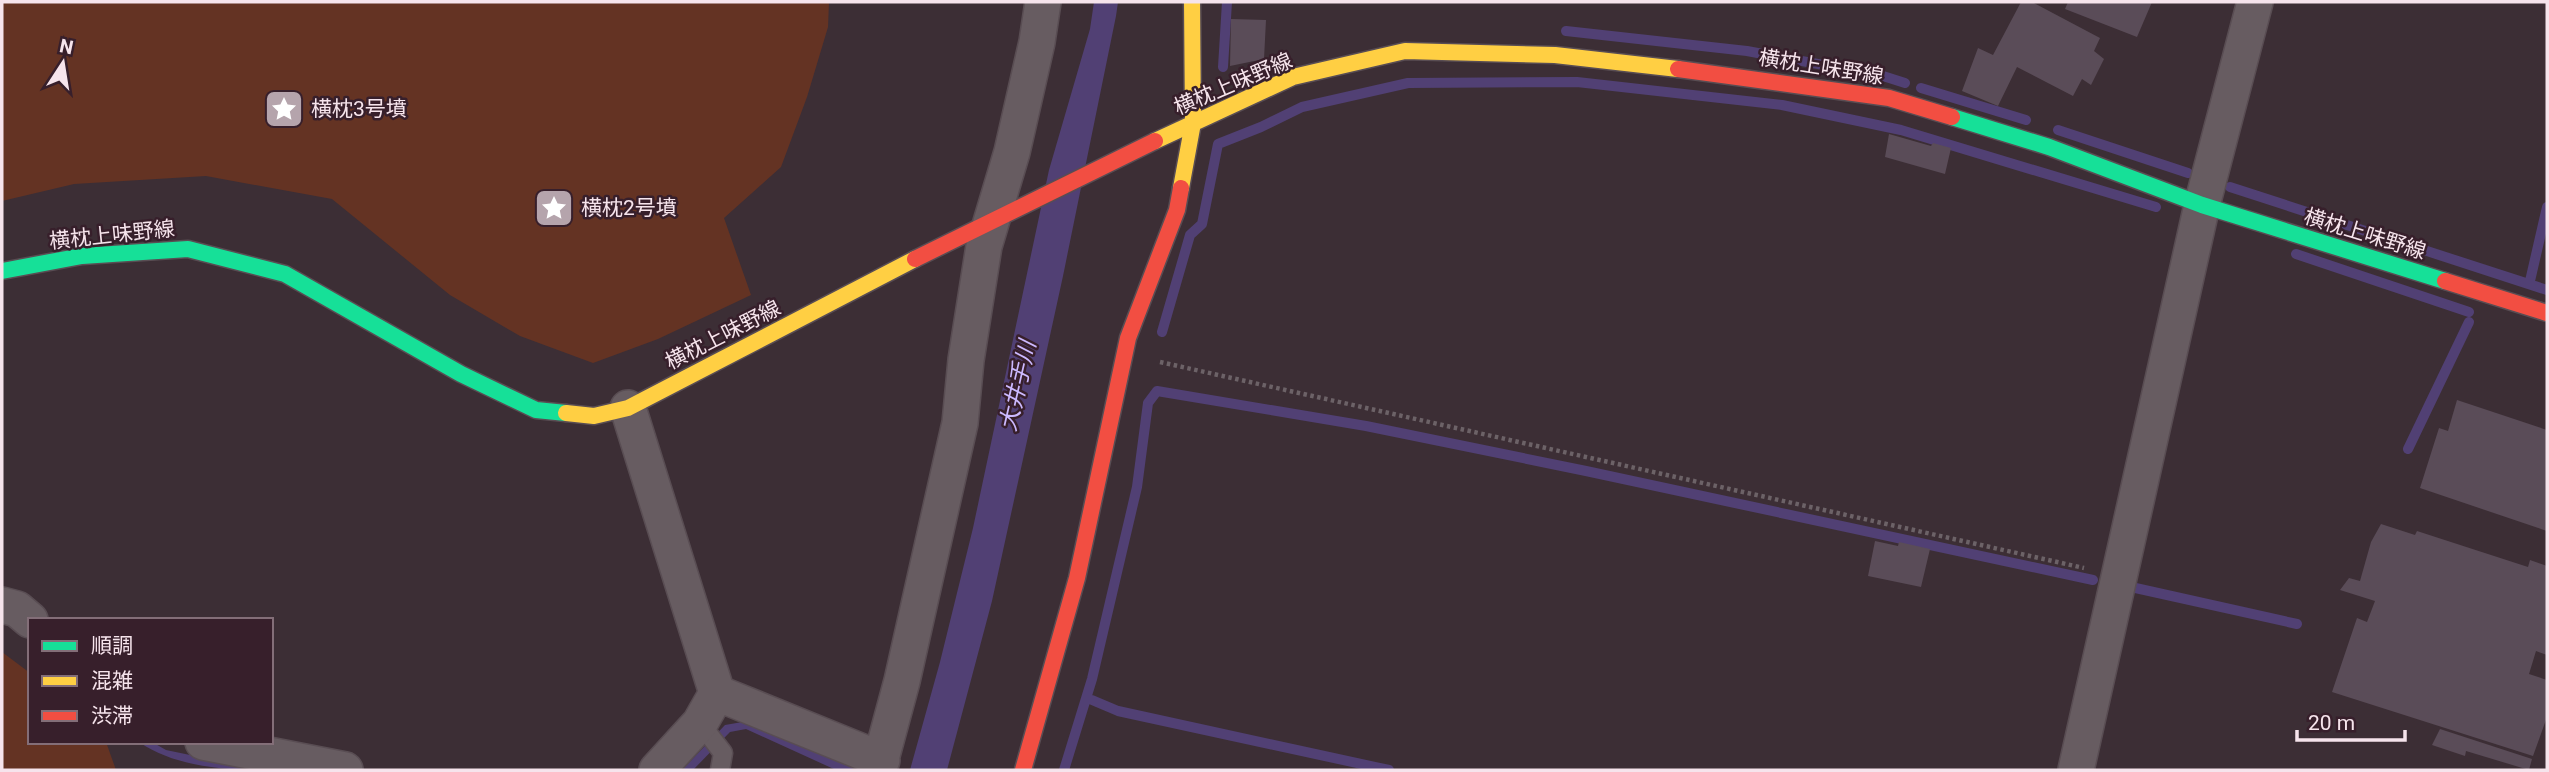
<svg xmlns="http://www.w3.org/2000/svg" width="2549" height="772" font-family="Roboto,'Noto Sans JP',sans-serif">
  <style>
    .green { fill: #643323 }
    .water { fill: #514074 }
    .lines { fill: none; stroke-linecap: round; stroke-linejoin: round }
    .stream { stroke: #514074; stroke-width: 10 }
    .building { fill: #5a4c58 }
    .lane-casing { stroke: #594d53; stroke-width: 21 }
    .street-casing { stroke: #594d53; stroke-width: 38 }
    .fast-casing { stroke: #594d53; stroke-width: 19 }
    .slow-casing { stroke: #594d53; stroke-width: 19 }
    .jam-casing { stroke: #594d53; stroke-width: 19 }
    .path { stroke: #6c6267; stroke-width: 4.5; stroke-dasharray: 3.5 3.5; stroke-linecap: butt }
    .lane { stroke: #675c61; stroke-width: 18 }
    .street { stroke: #675c61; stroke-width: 35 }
    .fast { stroke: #16e098; stroke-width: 16 }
    .slow { stroke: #ffcf43; stroke-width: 16 }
    .jam { stroke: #f24e42; stroke-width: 16 }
    .labels { text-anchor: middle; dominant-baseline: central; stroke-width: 5; stroke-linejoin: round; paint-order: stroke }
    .street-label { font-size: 21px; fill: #f6e4ec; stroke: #371f2b }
    .poi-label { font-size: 21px; fill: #f6e4ec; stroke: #371f2b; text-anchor: start }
    .water-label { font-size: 23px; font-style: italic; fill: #ccb9ff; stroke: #371f2b }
  </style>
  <rect width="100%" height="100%" fill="#3c2e35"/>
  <path class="green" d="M2,2H829L828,27L807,97L781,167L724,218L751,295L658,339L593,363L520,336L450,295L332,199L206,176L74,184L2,201Z
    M2,652L30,673V742H106L116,770H2Z"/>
  <path class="water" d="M1094,2H1118L1116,16L1063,276L992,601L947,770H910L940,662L973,528L1049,170L1090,29Z
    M765,718L865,770H836L746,729L730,732L693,770H682L725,725Z
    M139,742H152L166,750L262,770C221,770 174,766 139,742Z"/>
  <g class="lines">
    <path class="stream" d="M1566,31L1747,51L1883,76L1905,83
      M1223,67L1227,2
      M1921,88L2026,120
      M2058,130L2188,173
      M2230,187L2547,290
      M2296,254L2469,312
      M2530,281L2547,207
      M1162,332L1190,235L1202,224L1218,144L1261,127L1302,107L1408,83L1577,82L1782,105L1901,130L2156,207
      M2408,449L2469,322
      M2131,587L2297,624
      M1092,700L1118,711L1389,770
      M1064,770L1092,679L1137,487L1148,403L1157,391L1366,426L1586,471L2093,580"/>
  </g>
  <path class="building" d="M2021,2H2032L2100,38L2094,51L2104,59L2091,85L2082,79L2073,96L2017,67L1998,106L1962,91L1978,48L1993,55Z
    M2068,2H2152L2137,37L2065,9Z
    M1231,19L1266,20L1264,59L1230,66Z
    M1889,134L1931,146L1933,143L1951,148L1945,174L1885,157Z
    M2457,400L2547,430V531L2420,488L2439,428L2448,431Z
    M2381,524L2415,535L2417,531L2528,567L2530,560L2547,566V655L2536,651L2529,674L2547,680V717L2533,756L2332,692L2357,618L2367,622L2375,601L2340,590L2349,578L2360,581L2371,542Z
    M1875,541L1898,546L1899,542L1930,549L1921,587L1868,576Z
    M2440,729L2532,759L2529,770L2466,751L2465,756L2432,745Z"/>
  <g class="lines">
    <g class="lane-casing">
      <path id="lane" d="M700,723L723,753L720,770"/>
    </g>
    <g class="street-casing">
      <path id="street" d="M628,408L717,693
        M2,605L17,609L30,620
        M203,742L345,770
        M657,770L700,723L717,693L882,760
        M878,770L902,681L960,423L966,360L984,246L1012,152L1037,42L1043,2
        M2076,770L2202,205L2255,2"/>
    </g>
    <g class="fast-casing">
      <path id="fast" d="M1952,117L2049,147L2202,205L2445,281
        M2,271L82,256L188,249L285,274L461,374L536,410L566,413"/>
    </g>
    <g class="slow-casing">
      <path id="slow" d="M1155,141L1293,77L1405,51L1555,55L1678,69
        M1181,188L1193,123L1192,2
        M566,413L594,416L628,408L915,259"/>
    </g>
    <g class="jam-casing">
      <path id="jam" d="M1678,69L1889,98L1952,117
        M915,259L1155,141
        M2445,281L2547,313
        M1023,770L1077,578L1128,338L1177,210L1181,188"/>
    </g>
    <path class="path" d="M1160,362L2084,568"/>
    <use href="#lane" class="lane"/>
    <use href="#street" class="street"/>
    <use href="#fast" class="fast"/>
    <use href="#slow" class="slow"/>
    <use href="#jam" class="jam"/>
  </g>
  <defs>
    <g id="sight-square" transform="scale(2.0125)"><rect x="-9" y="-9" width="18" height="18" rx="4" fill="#b5a4ac" stroke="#371f2b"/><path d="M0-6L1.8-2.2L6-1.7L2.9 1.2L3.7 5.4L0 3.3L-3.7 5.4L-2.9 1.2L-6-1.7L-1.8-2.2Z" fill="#fff"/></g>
  </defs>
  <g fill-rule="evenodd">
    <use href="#sight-square" x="284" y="109"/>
    <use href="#sight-square" x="554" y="208"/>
  </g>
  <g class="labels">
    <g class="street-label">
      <text transform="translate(1821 67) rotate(9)">横枕上味野線</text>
      <text transform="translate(1233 84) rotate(-23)">横枕上味野線</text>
      <text transform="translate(2365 234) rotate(17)">横枕上味野線</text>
      <text transform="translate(112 235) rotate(-6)">横枕上味野線</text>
      <text transform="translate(723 335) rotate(-27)">横枕上味野線</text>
    </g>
    <g class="poi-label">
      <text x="311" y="109">横枕3号墳</text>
      <text x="581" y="208">横枕2号墳</text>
    </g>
    <g class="water-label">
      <text transform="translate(1018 386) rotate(-77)">大井手川</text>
    </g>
  </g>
  <rect width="2549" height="772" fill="none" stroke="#f6e4ec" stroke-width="7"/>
  <rect x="28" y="618" width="245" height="126" fill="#371f2b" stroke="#836e78" stroke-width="2"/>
  <rect x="42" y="641" width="35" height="10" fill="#16e098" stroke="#836e78" stroke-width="2"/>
  <text x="91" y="653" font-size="21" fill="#f6e4ec">順調</text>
  <rect x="42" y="676" width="35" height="10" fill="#ffcf43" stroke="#836e78" stroke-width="2"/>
  <text x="91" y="688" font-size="21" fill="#f6e4ec">混雑</text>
  <rect x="42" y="711" width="35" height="10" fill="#f24e42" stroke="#836e78" stroke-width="2"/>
  <text x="91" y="723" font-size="21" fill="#f6e4ec">渋滞</text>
  <g transform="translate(63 63) rotate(12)" stroke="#371f2b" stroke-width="5" paint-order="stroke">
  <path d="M0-5L12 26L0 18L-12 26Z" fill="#f6e4ec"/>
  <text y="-10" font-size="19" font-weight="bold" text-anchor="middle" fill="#f6e4ec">N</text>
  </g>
  <path d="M2297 730v10h108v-10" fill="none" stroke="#f6e4ec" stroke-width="3.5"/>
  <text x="2308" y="730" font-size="21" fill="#f6e4ec" stroke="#371f2b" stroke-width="5" paint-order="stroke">20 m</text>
</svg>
